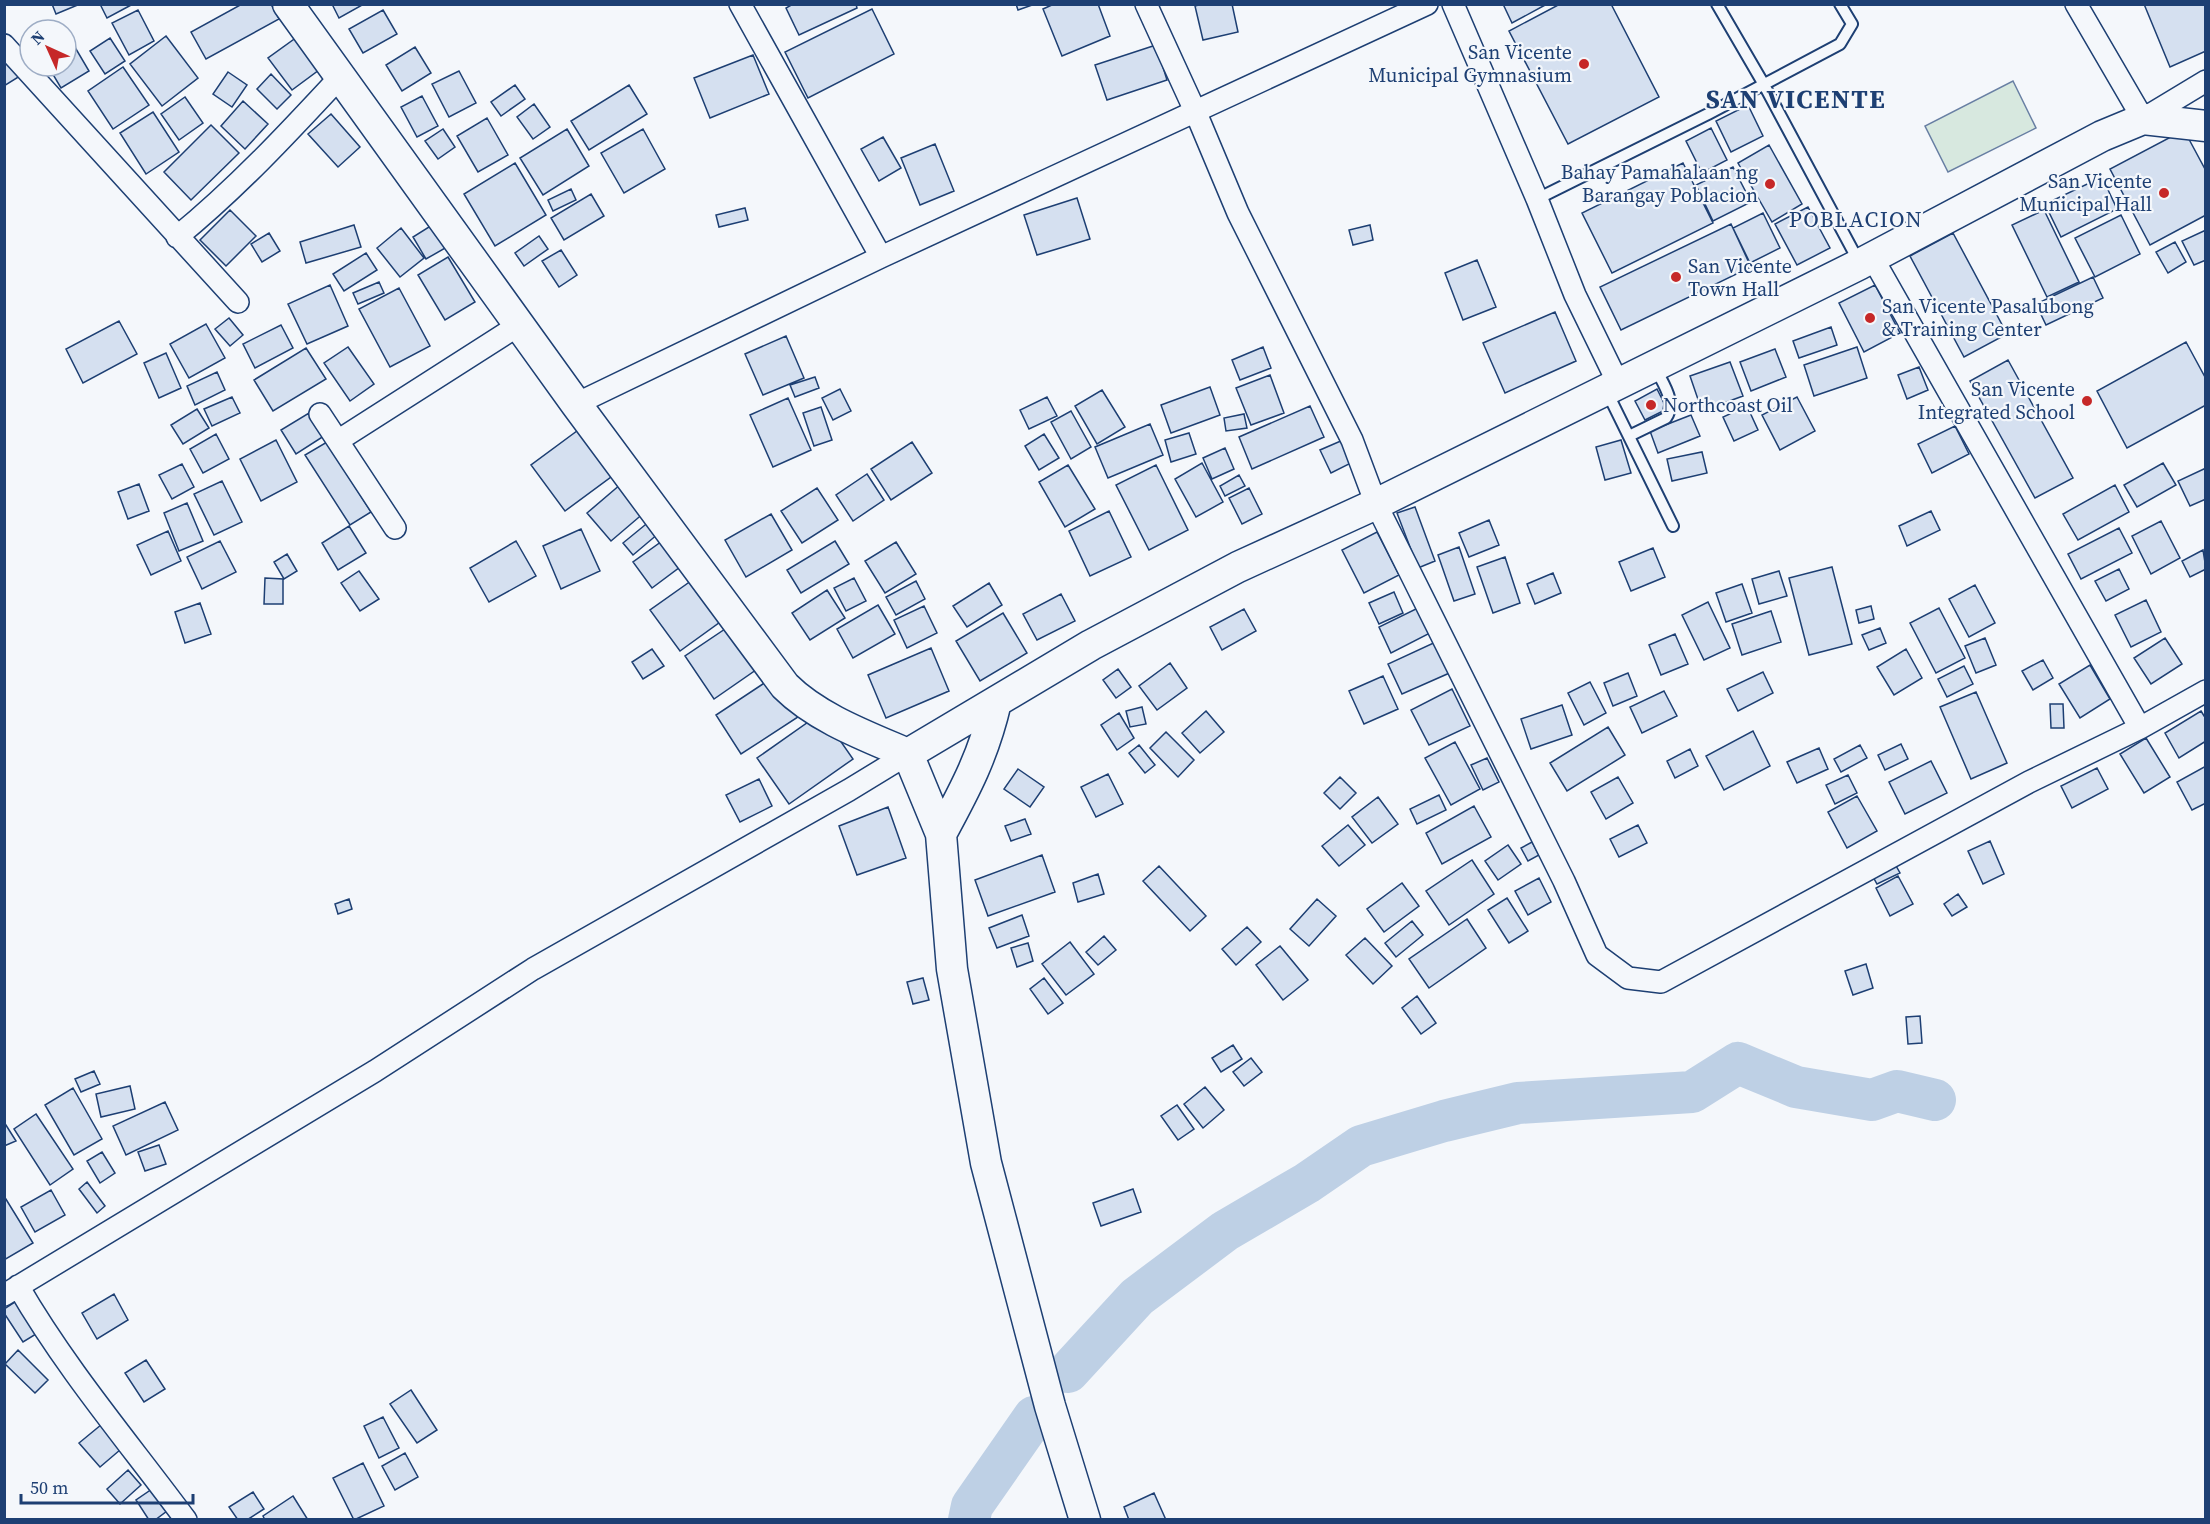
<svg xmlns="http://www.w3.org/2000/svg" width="2210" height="1524" font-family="'Source Serif 4',serif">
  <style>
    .green { fill: #d7e8df; stroke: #687fa3; stroke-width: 1.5 }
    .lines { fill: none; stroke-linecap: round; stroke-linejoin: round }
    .river { stroke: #bed0e5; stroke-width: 42 }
    .building { fill: #d5e0f0; stroke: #1d3f73; stroke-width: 1.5 }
    .lane-casing { stroke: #1d3f73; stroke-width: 14 }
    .street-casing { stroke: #1d3f73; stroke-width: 24 }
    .secondary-casing { stroke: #1d3f73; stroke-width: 33 }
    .lane { stroke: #f4f7fb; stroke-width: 10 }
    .street { stroke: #f4f7fb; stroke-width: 21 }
    .secondary { stroke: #f4f7fb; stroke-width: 30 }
    .poi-dot { fill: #c62828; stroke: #f4f7fb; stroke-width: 2 }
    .labels { text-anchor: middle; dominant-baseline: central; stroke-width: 4.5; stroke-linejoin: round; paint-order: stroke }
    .poi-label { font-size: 20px; fill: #1d3f73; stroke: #f4f7fb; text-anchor: end }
    .quarter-label { font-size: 22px; letter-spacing: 1.5px; fill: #1d3f73; stroke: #f4f7fb }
    .district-label { font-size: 26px; font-weight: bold; letter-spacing: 1.5px; fill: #1d3f73; stroke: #f4f7fb }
  </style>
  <rect width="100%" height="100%" fill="#f4f7fb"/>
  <path class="green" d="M2013,81L2036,128L1948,172L1925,126Z"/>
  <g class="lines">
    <path class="river" d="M1068,1372L1137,1297L1225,1231L1307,1183L1361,1146L1444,1121L1518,1103L1692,1092L1738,1063L1796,1087L1872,1100L1897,1091L1935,1100
      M969,1520L972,1506L1034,1417"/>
  </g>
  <path class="building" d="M52,4H80L56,14Z
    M100,4H133L107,18Z
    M242,4H271L279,19L206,59L191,32Z
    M332,4H364L339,18Z
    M793,4H856L857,8L799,35L786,8Z
    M1016,4H1035L1018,10Z
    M1054,4H1098L1110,36L1062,56L1043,9Z
    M1202,4H1232L1238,32L1203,40L1195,6Z
    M1503,4H1547L1512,23Z
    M1560,4H1611L1659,97L1568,144L1509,31Z
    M2144,4H2206V51L2170,67Z
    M872,9L894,54L808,98L785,52Z
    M138,10L154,41L129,55L112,23Z
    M383,10L397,34L363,53L349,29Z
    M66,32L89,71L61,88L48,66H66Z
    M304,32L327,64L292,90L268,58Z
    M166,36L198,78L162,106L130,64Z
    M110,38L125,61L105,74L90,51Z
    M1156,45L1167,80L1107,100L1095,65Z
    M415,47L431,73L402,91L386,65Z
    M4,52L20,76L4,86Z
    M753,55L769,94L710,118L694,78Z
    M123,67L149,105L113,129L88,91Z
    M459,71L476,103L449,117L432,84Z
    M228,72L247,85L232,107L213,94Z
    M271,74L291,95L277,109L257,89Z
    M515,85L525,99L501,116L491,102Z
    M629,85L647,114L589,150L571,121Z
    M422,96L438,126L417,137L401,107Z
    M185,97L203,123L179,140L161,114Z
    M243,101L268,124L245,149L221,126Z
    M534,104L550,127L533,139L517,117Z
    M1748,105L1763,136L1731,152L1716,121Z
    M153,112L179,152L146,174L120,133Z
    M331,114L360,147L338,167L308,134Z
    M487,118L508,155L478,172L457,136Z
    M211,125L239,153L191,200L164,172Z
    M1711,128L1727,160L1702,173L1686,141Z
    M443,129L455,147L438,159L425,141Z
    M567,129L589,166L543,195L520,158Z
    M643,129L665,169L624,193L601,153Z
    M2184,130L2206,171V215L2150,245L2110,169Z
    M883,137L901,168L879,181L861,149Z
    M935,144L954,191L920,205L901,158Z
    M1769,145L1802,204L1772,222L1738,163Z
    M515,163L546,215L495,246L464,194Z
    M1683,163L1713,223L1612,273L1582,213Z
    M1733,167L1751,202L1713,221L1696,185Z
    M2102,177L2117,209L2061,237L2045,204Z
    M571,189L576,200L553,211L548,200Z
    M591,194L604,216L564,240L551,218Z
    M1077,198L1090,239L1037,255L1024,215Z
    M1808,207L1830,248L1797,265L1775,224Z
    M745,208L748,220L719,227L716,215Z
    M230,210L256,236L226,266L200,240Z
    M2044,210L2079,282L2047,297L2012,225Z
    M1763,213L1780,248L1750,263L1733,228Z
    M2121,215L2140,254L2095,277L2075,238Z
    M440,220L454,243L426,259L413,237Z
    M1731,224L1751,267L1621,330L1600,287Z
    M354,225L361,247L306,263L300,242Z
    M1370,225L1373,240L1353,245L1349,230Z
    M401,228L424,258L400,277L377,248Z
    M2206,230V260L2194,265L2182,241Z
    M269,233L280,251L262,262L251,244Z
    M1953,233L2007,334L1964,357L1910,256Z
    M539,236L548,249L524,266L515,253Z
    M2175,242L2186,262L2168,273L2156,252Z
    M561,250L577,275L559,287L542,261Z
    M366,253L377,270L344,291L333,274Z
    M448,257L475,302L445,320L418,275Z
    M1477,260L1496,307L1463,320L1445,273Z
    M2093,277L2103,298L2046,325L2036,304Z
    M379,282L384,293L358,304L353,293Z
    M330,285L348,326L307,344L288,304Z
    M1875,285L1900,333L1864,352L1839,303Z
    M399,288L430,346L390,367L359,309Z
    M1555,312L1576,361L1505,393L1483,343Z
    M229,318L243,335L230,346L215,329Z
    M119,321L137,354L83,383L66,349Z
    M206,324L225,358L189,378L170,344Z
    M281,325L293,348L255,368L243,344Z
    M1831,327L1837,345L1799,358L1793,341Z
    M786,336L804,378L763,395L745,354Z
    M2186,342L2206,379V405L2127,448L2097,391Z
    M348,347L374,384L350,401L324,363Z
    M1263,347L1271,368L1240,380L1232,360Z
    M1857,347L1867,378L1814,396L1804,365Z
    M306,348L326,379L273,411L254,380Z
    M1775,349L1786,377L1751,391L1740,362Z
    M166,353L181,388L159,398L144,363Z
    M2008,360L2073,478L2035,498L1970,381Z
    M1730,362L1743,396L1702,411L1690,376Z
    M1919,367L1928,390L1907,399L1898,375Z
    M217,372L225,390L195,405L187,386Z
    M1270,375L1284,413L1251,425L1236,388Z
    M815,377L819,388L795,397L790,385Z
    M1210,387L1220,415L1171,433L1161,405Z
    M840,389L851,411L833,420L822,398Z
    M1657,389L1667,409L1645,420L1635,401Z
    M1102,390L1125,427L1097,444L1075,406Z
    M232,397L240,413L212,426L204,409Z
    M1047,397L1057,416L1029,429L1020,410Z
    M1797,397L1815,431L1780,450L1762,415Z
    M788,398L811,450L773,467L750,415Z
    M1310,406L1324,437L1252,469L1239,437Z
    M1747,406L1758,430L1734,441L1723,417Z
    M821,407L832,440L814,446L803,413Z
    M197,409L209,428L183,444L171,425Z
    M1071,411L1091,447L1071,459L1051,422Z
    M309,413L324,436L296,454L281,430Z
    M1244,414L1247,428L1226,431L1224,418Z
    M1691,415L1700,436L1658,453L1650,431Z
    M1150,424L1163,455L1108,478L1095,447Z
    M1955,426L1969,454L1932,473L1918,444Z
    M581,428L615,474L565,511L531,465Z
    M1189,433L1196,454L1171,462L1165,440Z
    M216,434L229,459L203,473L190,449Z
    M1044,434L1059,458L1039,470L1025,446Z
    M276,440L297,482L261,501L240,459Z
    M1343,440L1353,462L1331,473L1320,450Z
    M1621,440L1631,473L1605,480L1596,447Z
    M327,442L371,512L350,525L305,455Z
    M912,442L932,473L891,500L871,469Z
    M1225,448L1234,469L1212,479L1203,458Z
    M1702,452L1707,473L1672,481L1667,459Z
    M1202,463L1223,502L1196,517L1175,479Z
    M2163,463L2176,485L2137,507L2124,485Z
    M182,464L194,487L172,499L159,475Z
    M1068,465L1095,509L1065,527L1039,482Z
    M1156,465L1188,530L1149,550L1116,485Z
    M2206,468V499L2190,506L2178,481Z
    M867,474L884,500L853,521L836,495Z
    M1239,475L1245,486L1225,496L1220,486Z
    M222,481L242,522L214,535L194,494Z
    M139,484L149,511L128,519L118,492Z
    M621,484L645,512L611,541L587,513Z
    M2115,485L2129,512L2078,540L2063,514Z
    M817,488L838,520L802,543L781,511Z
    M1249,488L1262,514L1242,524L1229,498Z
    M187,503L203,541L179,551L164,513Z
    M1415,507L1435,561L1418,568L1397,513Z
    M1109,511L1131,557L1090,576L1069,531Z
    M1931,511L1940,530L1907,546L1899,526Z
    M771,514L792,550L746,577L725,540Z
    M656,516L665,528L633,555L623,543Z
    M1489,520L1499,545L1469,557L1459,533Z
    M2161,521L2180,558L2151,574L2132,536Z
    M349,526L366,553L338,570L322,543Z
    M2119,528L2132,553L2081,579L2068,554Z
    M581,529L600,571L561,589L543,546Z
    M168,531L181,561L151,575L137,545Z
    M1377,532L1399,575L1364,593L1342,550Z
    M665,539L684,564L652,588L633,562Z
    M220,541L236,572L202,589L187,557Z
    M516,541L536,576L489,602L470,568Z
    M835,541L849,564L801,593L787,570Z
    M896,542L916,574L885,593L865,561Z
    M1459,547L1475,594L1454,601L1438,555Z
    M1653,548L1665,577L1631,591L1619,562Z
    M2203,550L2206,569L2190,577L2182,561Z
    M287,554L297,571L284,579L274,562Z
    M1505,557L1520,603L1493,613L1477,567Z
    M1832,567L1852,644L1809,655L1789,578Z
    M2119,569L2129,589L2106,601L2095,581Z
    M359,571L379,599L360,611L341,583Z
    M1779,571L1787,596L1759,604L1752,579Z
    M1553,573L1561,593L1535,604L1527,584Z
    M698,576L727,617L680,651L650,610Z
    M265,578L283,579V604H264Z
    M854,578L866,601L846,611L834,588Z
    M916,581L925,599L896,615L886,597Z
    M989,583L1002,605L967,627L953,606Z
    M1742,584L1752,613L1726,622L1716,593Z
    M1975,585L1995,623L1969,637L1949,599Z
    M827,590L845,618L810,640L792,613Z
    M1394,592L1403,613L1379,624L1369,603Z
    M1061,594L1075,621L1037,640L1023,614Z
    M2146,600L2161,632L2131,647L2115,615Z
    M1708,602L1730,648L1704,660L1682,615Z
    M200,603L211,634L185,643L175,612Z
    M878,605L895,634L853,658L837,629Z
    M924,606L937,633L907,648L894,620Z
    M1422,606L1434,631L1391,653L1379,627Z
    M1871,606L1874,619L1859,623L1856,610Z
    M1939,608L1965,658L1936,673L1910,623Z
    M1244,609L1256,631L1222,650L1210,627Z
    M1771,611L1781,642L1742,655L1732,624Z
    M1003,613L1027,653L980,681L956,641Z
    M734,623L763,665L714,699L685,656Z
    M1880,628L1886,643L1869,650L1862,635Z
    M1675,634L1688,664L1661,675L1649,645Z
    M1985,638L1996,665L1976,673L1965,646Z
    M2165,638L2182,664L2151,684L2134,658Z
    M1440,640L1454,671L1402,694L1388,664Z
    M931,648L949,691L886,718L868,675Z
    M652,649L664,666L643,679L632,662Z
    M1906,649L1922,678L1894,695L1877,667Z
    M2043,660L2053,678L2033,690L2022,671Z
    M1170,663L1187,688L1157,710L1139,686Z
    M2090,665L2110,699L2080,718L2059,684Z
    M1964,666L1973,684L1947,697L1938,679Z
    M1118,669L1131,687L1116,698L1103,680Z
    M1763,672L1773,693L1738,711L1727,689Z
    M1628,673L1637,696L1613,706L1604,683Z
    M775,676L801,715L741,754L716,715Z
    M1383,676L1398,709L1364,724L1349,691Z
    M1590,682L1606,713L1584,725L1568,693Z
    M1452,689L1470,726L1429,745L1411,710Z
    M1664,691L1677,716L1642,733L1630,707Z
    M1976,692L2007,763L1971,779L1940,707Z
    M2050,704H2063L2064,728H2051Z
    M1562,705L1572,735L1531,749L1521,719Z
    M1142,707L1146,724L1130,727L1126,711Z
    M1206,711L1224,732L1200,753L1182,733Z
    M2201,711L2206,719V741L2179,758L2165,733Z
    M821,713L853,759L789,804L757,758Z
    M1119,713L1134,738L1117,750L1101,725Z
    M1608,727L1625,755L1567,791L1550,763Z
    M1753,731L1770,766L1724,790L1706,756Z
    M1166,732L1194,760L1178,777L1150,748Z
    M2146,738L2170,777L2144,793L2120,754Z
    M1455,742L1480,789L1451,805L1425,758Z
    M1901,744L1908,759L1885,770L1878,755Z
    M1139,745L1155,765L1145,773L1129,753Z
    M1860,745L1867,758L1841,772L1834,759Z
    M1819,748L1828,769L1797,783L1787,762Z
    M1690,749L1698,766L1675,778L1667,761Z
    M1487,758L1499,782L1483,790L1471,765Z
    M1931,761L1947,793L1905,814L1889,782Z
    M2206,766V803L2192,810L2177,782Z
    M2097,768L2108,789L2072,808L2061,786Z
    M1018,769L1044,787L1030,807L1004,789Z
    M1108,774L1123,804L1096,817L1081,787Z
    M1848,775L1857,793L1835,804L1826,785Z
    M1340,777L1356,793L1340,809L1324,793Z
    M1618,777L1633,803L1606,819L1591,792Z
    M759,779L772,806L740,822L726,795Z
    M1439,795L1446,810L1417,824L1410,809Z
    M1857,796L1877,831L1847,848L1828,812Z
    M1378,797L1398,824L1372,843L1352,817Z
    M1474,806L1491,837L1442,864L1426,833Z
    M888,807L906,858L857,875L839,826Z
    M1025,819L1031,834L1011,841L1005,826Z
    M1348,825L1365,845L1339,866L1322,846Z
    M1638,825L1647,843L1619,857L1610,839Z
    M1990,841L2004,874L1983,884L1968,851Z
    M1532,842L1539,855L1528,861L1521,848Z
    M1508,845L1521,864L1498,880L1485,861Z
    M1042,855L1055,892L988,916L975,880Z
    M1472,860L1494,894L1449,925L1426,891Z
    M1895,864L1900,873L1877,884L1872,875Z
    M1159,866L1206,916L1190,931L1143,881Z
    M1098,874L1104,894L1078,902L1073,883Z
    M1898,876L1913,904L1890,916L1876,888Z
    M1539,878L1551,902L1528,915L1515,891Z
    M1402,883L1419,906L1384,932L1367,909Z
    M1958,894L1967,907L1952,916L1944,904Z
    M1507,898L1528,931L1509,943L1488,910Z
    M349,899L352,909L338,914L335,904Z
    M1317,899L1336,916L1309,946L1290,929Z
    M1022,915L1029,936L997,948L989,928Z
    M1467,919L1486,948L1429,988L1409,959Z
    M1412,921L1423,935L1396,957L1385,943Z
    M1247,927L1261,942L1236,965L1222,949Z
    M1104,936L1116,950L1098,965L1086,952Z
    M1365,938L1392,966L1373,984L1346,955Z
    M1070,942L1094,974L1066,995L1042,964Z
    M1028,943L1033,961L1017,967L1011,948Z
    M1280,946L1308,980L1283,1000L1256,965Z
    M1866,964L1873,988L1853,995L1845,971Z
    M923,978L929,1000L913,1004L907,982Z
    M1044,978L1063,1003L1048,1014L1030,989Z
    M1417,996L1436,1023L1421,1034L1402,1008Z
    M1920,1016L1922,1043L1908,1044L1906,1017Z
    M1233,1045L1242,1059L1221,1072L1212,1058Z
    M1251,1058L1262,1072L1244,1086L1233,1072Z
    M94,1071L100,1084L81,1092L75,1079Z
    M130,1086L135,1109L101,1117L96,1094Z
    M1205,1087L1224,1110L1203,1128L1184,1104Z
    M73,1088L102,1139L74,1155L45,1105Z
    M165,1102L178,1130L126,1155L113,1126Z
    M1177,1105L1194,1129L1178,1140L1161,1116Z
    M36,1114L73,1169L50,1185L14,1129Z
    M4,1122L16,1141L4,1146Z
    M159,1145L166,1164L145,1171L138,1152Z
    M102,1152L115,1173L100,1183L87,1161Z
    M87,1182L105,1206L97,1213L79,1189Z
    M1133,1189L1141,1212L1101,1226L1093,1203Z
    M51,1190L65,1215L35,1232L21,1207Z
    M4,1196L33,1243L4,1260Z
    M114,1294L128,1320L97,1339L82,1313Z
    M21,1298L41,1331L23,1342L4,1313V1309Z
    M18,1350L48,1380L35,1393L5,1364Z
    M146,1360L165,1389L144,1402L125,1373Z
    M411,1390L437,1430L417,1443L390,1404Z
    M383,1417L399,1448L379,1458L364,1426Z
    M107,1420L127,1444L100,1467L79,1443Z
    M405,1453L418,1477L395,1490L382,1466Z
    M363,1463L384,1506L354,1520L333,1478Z
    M128,1470L141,1485L120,1504L107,1489Z
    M155,1487L171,1508L155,1520H149L136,1500Z
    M253,1492L264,1509L247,1520H238L229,1507Z
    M1154,1493L1166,1520H1129L1124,1507Z
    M293,1496L308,1520H265L263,1516Z"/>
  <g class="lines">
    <g class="lane-casing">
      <path id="lane" d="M1717,4L1763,83L1859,262
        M1537,199L1708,114L1840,44L1852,24L1840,4
        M1607,392L1673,526
        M1629,436L1666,418C1677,402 1663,384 1656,369"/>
    </g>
    <g class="street-casing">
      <path id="street" d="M740,4L881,257
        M1146,4L1196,113L1238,213L1352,440L1376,504L1564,881L1597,955L1628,978L1661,982L2029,782L2140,728L2206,691
        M1453,4L1537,199L1575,295L1618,383
        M2076,4L2143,119L2206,81
        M4,45L238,302
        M177,237C237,188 288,133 340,77
        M1872,257L2140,728
        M576,404L881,257L1427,4
        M320,414L395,528
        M339,440L519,325
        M18,1286C66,1369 129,1443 186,1520
        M4,1295L375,1071L533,969L849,790L908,754"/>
    </g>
    <g class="secondary-casing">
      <path id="secondary" d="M288,4L576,404L785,686C817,718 866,736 908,754L941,834L952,969L986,1163L1050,1406L1085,1520
        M908,754L1091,645L1238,567L1376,504L1860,264L2102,136L2143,119L2206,126
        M941,834C966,788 984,754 996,702"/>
    </g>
    <use href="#lane" class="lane"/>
    <use href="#street" class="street"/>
    <use href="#secondary" class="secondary"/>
  </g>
  <g class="poi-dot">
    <circle cx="1584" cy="64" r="6"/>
    <circle cx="1770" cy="184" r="6"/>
    <circle cx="2164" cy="193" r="6"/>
    <circle cx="1676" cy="277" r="6"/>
    <circle cx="1870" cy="318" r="6"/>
    <circle cx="2087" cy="401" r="6"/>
    <circle cx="1651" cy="405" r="6"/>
  </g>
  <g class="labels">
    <g class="poi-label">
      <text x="1572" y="52">San Vicente<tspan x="1572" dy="23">Municipal Gymnasium</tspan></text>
      <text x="1758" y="172">Bahay Pamahalaan ng<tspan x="1758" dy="23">Barangay Poblacion</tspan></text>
      <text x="2152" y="181">San Vicente<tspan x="2152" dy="23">Municipal Hall</tspan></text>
      <text x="1688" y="266" text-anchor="start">San Vicente<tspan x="1688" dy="23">Town Hall</tspan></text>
      <text x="1882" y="306" text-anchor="start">San Vicente Pasalubong<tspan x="1882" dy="23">&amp; Training Center</tspan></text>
      <text x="2075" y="389">San Vicente<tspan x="2075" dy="23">Integrated School</tspan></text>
      <text x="1663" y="405" text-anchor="start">Northcoast Oil</text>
    </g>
    <g class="quarter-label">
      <text x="1856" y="219">POBLACION</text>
    </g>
    <g class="district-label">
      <text x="1796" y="99">SAN VICENTE</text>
    </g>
  </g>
  <rect width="2210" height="1524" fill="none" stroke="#1d3f73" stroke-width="12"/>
  <g transform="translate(48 48) rotate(315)"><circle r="28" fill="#f4f7fb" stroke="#9eadc5" stroke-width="1.5"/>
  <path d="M0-4.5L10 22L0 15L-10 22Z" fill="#c62828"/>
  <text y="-9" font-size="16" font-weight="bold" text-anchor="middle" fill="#1d3f73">N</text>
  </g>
  <path d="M21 1494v9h172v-9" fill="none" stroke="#1d3f73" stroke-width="3"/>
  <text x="30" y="1494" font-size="18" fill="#1d3f73" stroke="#f4f7fb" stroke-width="4.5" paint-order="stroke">50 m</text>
</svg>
